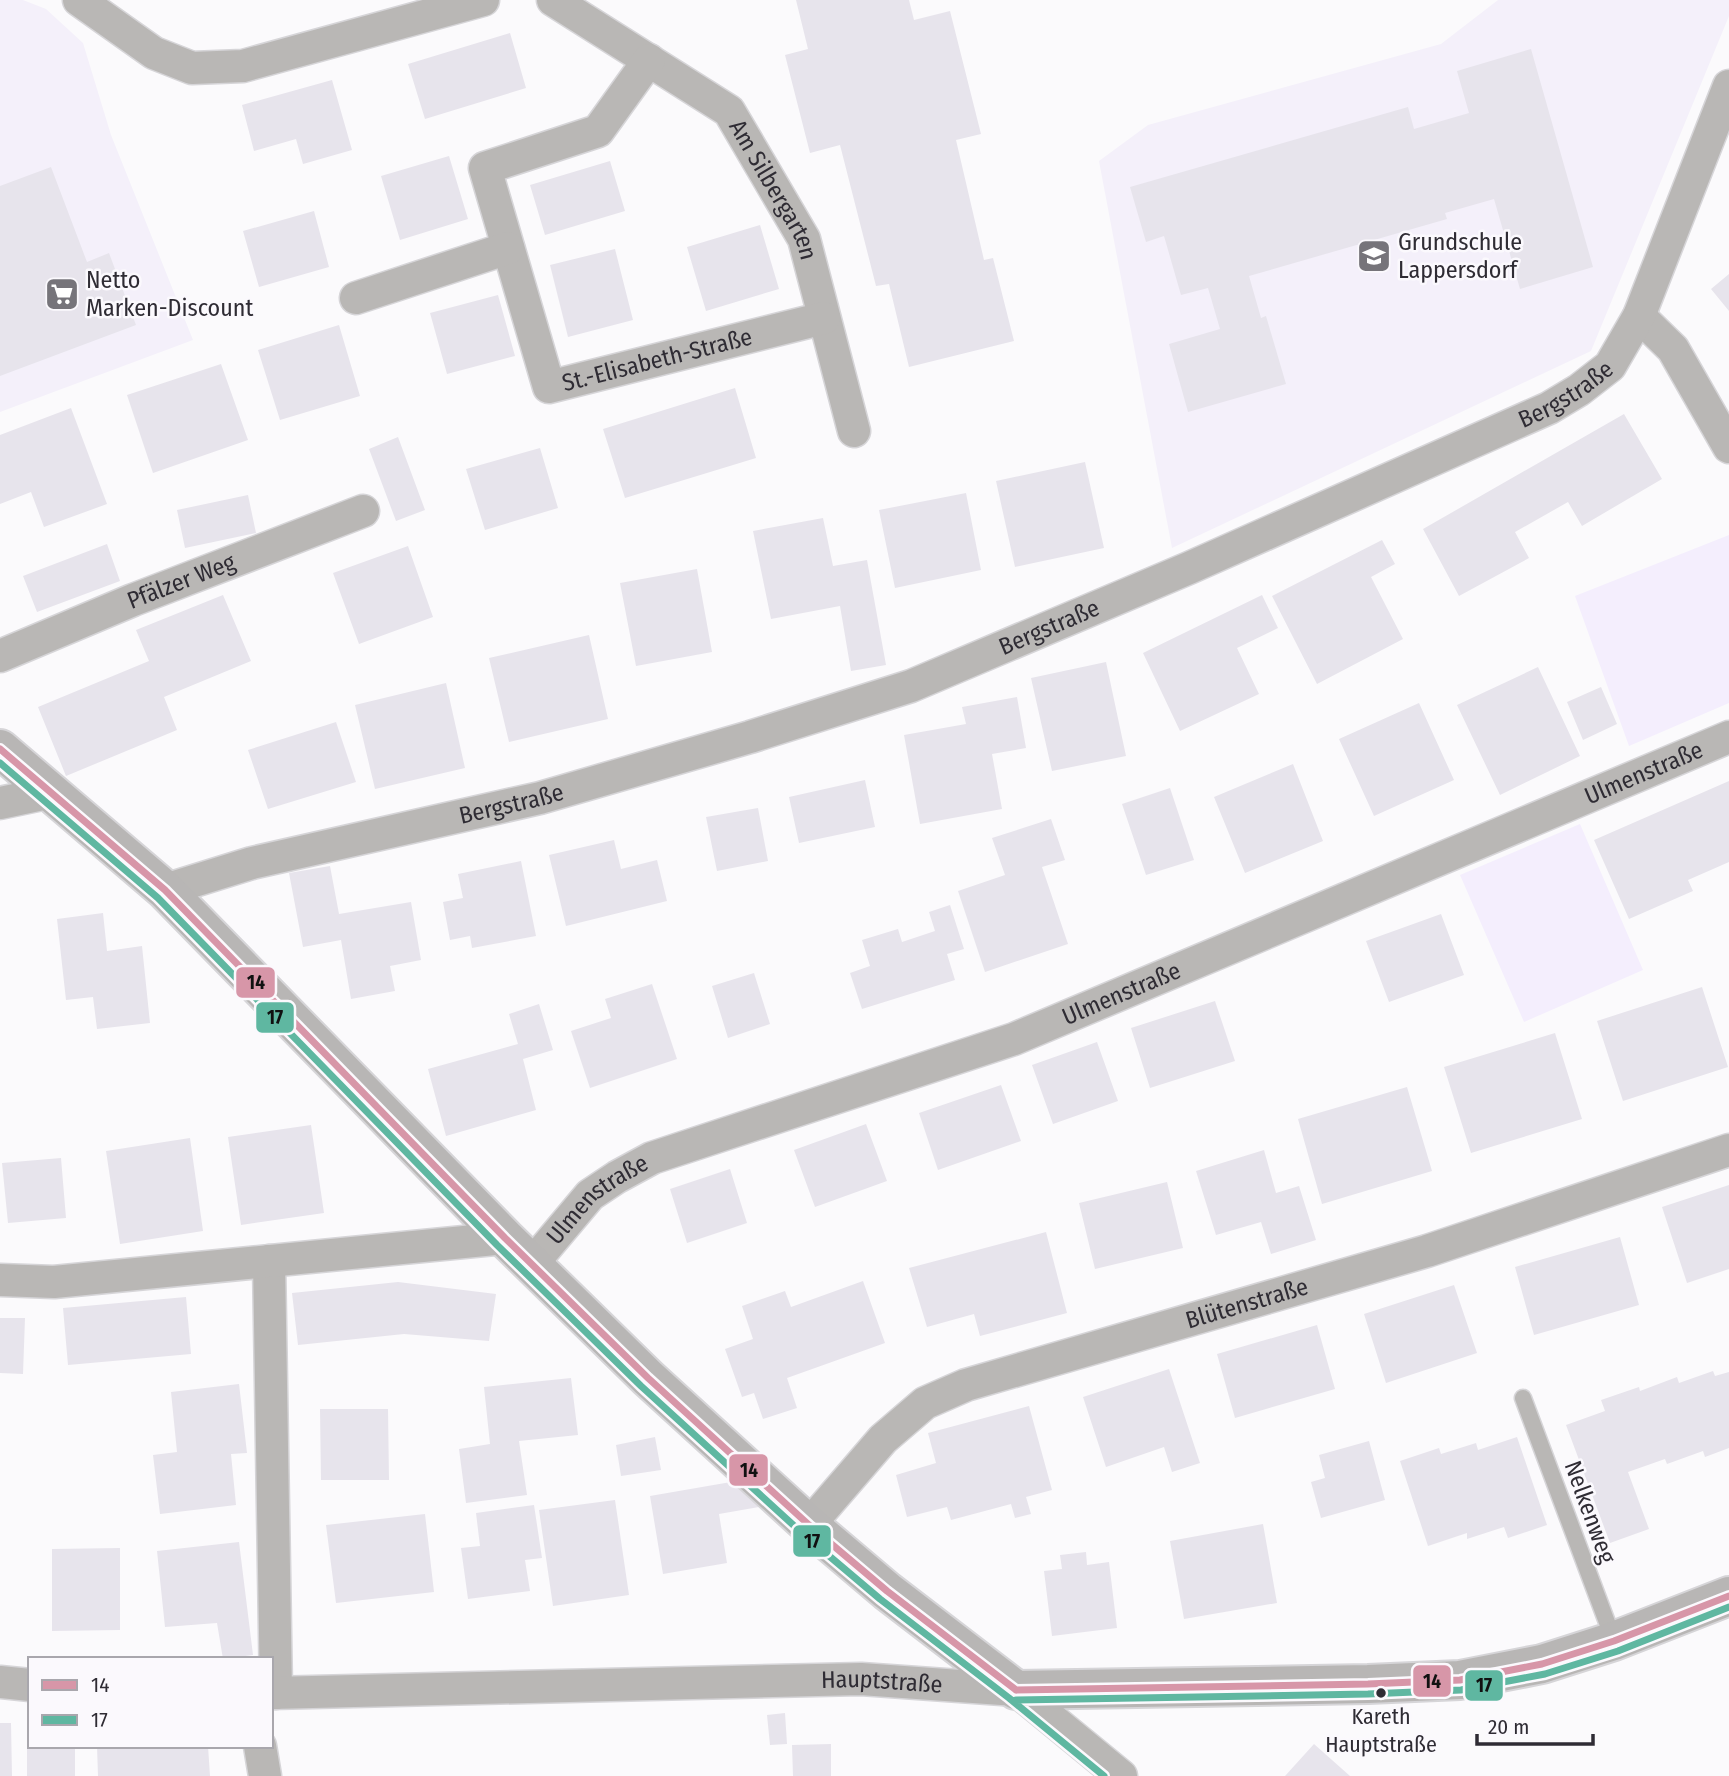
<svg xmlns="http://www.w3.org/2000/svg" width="1729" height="1776" font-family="'Fira Sans Condensed',sans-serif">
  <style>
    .built { fill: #f4f0fa }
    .green { fill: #f4eefd }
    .building { fill: #e7e4ec }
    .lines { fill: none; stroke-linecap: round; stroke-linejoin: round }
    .lane-casing { stroke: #d6d5d8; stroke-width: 19 }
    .street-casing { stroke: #d6d5d8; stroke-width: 35 }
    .secondary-casing { stroke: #d6d5d8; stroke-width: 42 }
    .lane { stroke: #b9b7b5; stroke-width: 16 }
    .street { stroke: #b9b7b5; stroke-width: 32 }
    .secondary { stroke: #b8b6b5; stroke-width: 38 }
    .bus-1-casing { stroke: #fbf9fd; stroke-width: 12 }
    .bus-2-casing { stroke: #fbf9fd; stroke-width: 12 }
    .bus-1 { stroke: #d796a8; stroke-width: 7 }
    .bus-2 { stroke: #5fb7a1; stroke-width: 7 }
    .bus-dot { fill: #2f2c34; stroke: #fbf9fd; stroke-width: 2.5 }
    .labels { text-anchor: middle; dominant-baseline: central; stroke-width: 5; stroke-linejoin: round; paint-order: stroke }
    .bus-label { font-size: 22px; fill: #2f2c34; stroke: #fbf9fd }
    .street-label { font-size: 24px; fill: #2f2c34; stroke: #fbf9fd }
    .poi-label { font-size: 24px; fill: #2f2c34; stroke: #fbf9fd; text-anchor: start }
    .line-badge { stroke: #fbf9fd; stroke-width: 2.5 }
    .pale-badge-label { font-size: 19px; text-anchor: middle; font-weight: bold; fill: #111 }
  </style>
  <rect width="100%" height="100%" fill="#fbfafc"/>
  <path class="built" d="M0,0H23L46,9L83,43L111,135L193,340L0,412Z
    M1498,0H1729V16L1591,351L1172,548L1099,161L1148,125L1441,44Z"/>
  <path class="green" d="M1729,535V703L1629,746L1575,596Z
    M1580,824L1643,970L1524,1022L1460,875Z"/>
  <path class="building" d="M796,0H909L914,20L950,11L981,134L956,140L984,260L993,258L1014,341L909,367L889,284L876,286L840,145L810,153L785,55L808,49Z
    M510,33L526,88L425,119L408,64Z
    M1531,49L1593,267L1520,289L1494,199L1445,213L1447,219L1249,276L1261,318L1266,316L1286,384L1188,412L1169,344L1220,329L1208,288L1181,295L1164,236L1146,242L1130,187L1408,107L1414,129L1469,113L1457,71Z
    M332,80L352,150L303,164L296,139L254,151L242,105Z
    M449,156L468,219L400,240L381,176Z
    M610,161L625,211L545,235L530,185Z
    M51,167L87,262L109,253L136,325L0,376V186Z
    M314,211L329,267L259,287L243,231Z
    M760,225L779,289L706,311L687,247Z
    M615,249L633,320L568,337L550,265Z
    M1729,274V311L1711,289Z
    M498,295L515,356L447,374L430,313Z
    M339,325L360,396L280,420L258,350Z
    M221,364L248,440L153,473L127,395Z
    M735,388L756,458L625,498L603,429Z
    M71,408L107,504L44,527L31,492L0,504V435Z
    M1624,414L1662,479L1582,526L1568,502L1515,532L1529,558L1459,596L1423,529Z
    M398,437L425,510L396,521L369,449Z
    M540,448L558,508L485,530L466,469Z
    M1085,462L1104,548L1015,567L996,481Z
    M966,493L981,570L895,588L879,510Z
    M248,495L256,533L185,548L177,510Z
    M823,518L833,566L867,560L886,665L851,671L840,606L771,619L753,531Z
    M1382,540L1395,564L1371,577L1403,639L1317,684L1272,596Z
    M107,544L120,581L37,612L23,576Z
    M408,546L433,617L359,644L333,573Z
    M697,569L712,652L636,666L620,583Z
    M223,595L251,661L164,697L177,730L66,776L38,707L149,661L136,630Z
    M1262,595L1278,628L1237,648L1259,694L1180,731L1143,653Z
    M589,635L608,719L509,742L489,658Z
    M1106,662L1126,756L1052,771L1031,678Z
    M1538,667L1580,756L1500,795L1457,705Z
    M446,683L465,768L375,789L355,705Z
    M1601,687L1617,724L1583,740L1567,702Z
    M1017,697L1026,748L992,754L1002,809L920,824L904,735L966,724L962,707Z
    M1419,703L1454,780L1374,816L1339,739Z
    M336,722L356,782L268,809L248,750Z
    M1293,764L1323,841L1245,873L1214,797Z
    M865,780L875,827L799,843L789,797Z
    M1729,781V862L1688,880L1693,891L1629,919L1594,840Z
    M1170,788L1194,860L1146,875L1122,804Z
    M758,808L768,861L717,871L706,817Z
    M1051,819L1065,860L1042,867L1068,944L985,972L958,891L1005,875L992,838Z
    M614,840L621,869L657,860L667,901L566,926L549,855Z
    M521,861L536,936L472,948L470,936L450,940L443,902L463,898L458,874Z
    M330,866L339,914L411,902L421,960L390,966L395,991L351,999L341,940L303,947L289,873Z
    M950,905L964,949L947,954L955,980L862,1009L850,973L870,966L862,940L898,929L902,942L935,931L929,912Z
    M103,913L107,951L142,946L150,1023L97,1029L93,997L66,1000L57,919Z
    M1441,914L1464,975L1389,1002L1366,941Z
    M754,973L770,1024L728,1038L712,986Z
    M652,984L677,1059L590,1088L571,1031L611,1018L605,999Z
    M1702,987L1728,1067L1623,1101L1597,1021Z
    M1215,1001L1235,1061L1150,1088L1131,1028Z
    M539,1004L553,1050L523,1059L536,1110L446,1136L428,1069L518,1044L509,1014Z
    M1555,1033L1582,1119L1471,1153L1444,1067Z
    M1097,1042L1118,1101L1053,1124L1032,1065Z
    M1001,1085L1021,1141L938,1170L919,1113Z
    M1407,1087L1432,1171L1322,1204L1298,1119Z
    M866,1124L887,1181L815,1207L794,1150Z
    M311,1125L324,1213L241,1225L228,1137Z
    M190,1138L203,1231L120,1244L106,1151Z
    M1264,1150L1276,1193L1299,1186L1316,1240L1271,1254L1261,1222L1216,1235L1196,1171Z
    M61,1158L66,1218L8,1223L2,1163Z
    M730,1169L747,1223L687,1243L670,1189Z
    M1167,1182L1183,1248L1095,1269L1079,1203Z
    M1729,1185V1269L1687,1283L1662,1207Z
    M1046,1232L1067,1313L980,1336L974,1314L927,1327L909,1268Z
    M1620,1237L1639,1305L1534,1335L1515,1267Z
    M863,1281L885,1343L787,1378L797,1408L763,1419L754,1393L742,1397L725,1349L753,1339L742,1306L785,1291L791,1307Z
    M398,1282L496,1294L489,1341L404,1334L298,1345L292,1293Z
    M1454,1285L1477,1353L1386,1383L1364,1314Z
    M186,1297L191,1354L68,1365L63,1308Z
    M0,1318H25L23,1374L0,1373Z
    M1317,1325L1335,1389L1235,1418L1217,1354Z
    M1169,1369L1200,1463L1172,1472L1164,1447L1106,1467L1083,1397Z
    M1713,1371L1715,1376L1729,1372V1448L1705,1457L1703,1451L1667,1464L1665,1459L1628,1472L1649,1529L1610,1543L1566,1425L1605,1411L1601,1400L1639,1387L1640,1391L1677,1377L1679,1383Z
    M571,1378L578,1435L519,1441L527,1495L466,1503L459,1449L490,1444L484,1387Z
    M239,1384L247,1453L231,1454L236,1505L160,1514L153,1455L177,1452L171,1392Z
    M1029,1406L1052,1490L1026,1497L1031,1514L1015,1518L1011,1504L951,1520L947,1507L907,1517L896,1475L936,1463L928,1433Z
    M320,1409H388L389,1480H321Z
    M655,1437L661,1470L621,1476L616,1445Z
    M1517,1437L1547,1525L1508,1538L1504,1527L1467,1539V1533L1428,1546L1400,1461L1439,1448L1441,1454L1476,1443L1478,1450Z
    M1369,1441L1385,1500L1321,1518L1311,1482L1325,1478L1319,1455Z
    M754,1478L759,1507L719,1514L727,1563L663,1574L650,1496Z
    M615,1500L629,1595L553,1606L539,1510Z
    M534,1505L542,1558L525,1560L530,1591L468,1599L461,1548L480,1546L476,1513Z
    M425,1514L434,1592L336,1603L326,1525Z
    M1263,1524L1277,1603L1184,1619L1170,1541Z
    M239,1542L253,1655L223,1659L217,1623L165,1627L157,1551Z
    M120,1548V1630L52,1631V1549Z
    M1086,1552L1087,1565L1109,1562L1117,1628L1052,1636L1044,1571L1062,1569L1060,1555Z
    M785,1713L787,1744L770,1745L767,1715Z
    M0,1723H11L12,1776H0Z
    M831,1744V1776H793L792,1745Z
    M1314,1744L1350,1776H1285Z
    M27,1746H75V1776H27Z
    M97,1746H208L210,1776H98Z"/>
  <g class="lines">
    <g class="lane-casing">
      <path id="lane" d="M1523,1398L1614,1641"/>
    </g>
    <g class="street-casing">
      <g id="street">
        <path d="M79,0L154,53L192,68L243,66L483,0"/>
        <path id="s1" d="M553,0L729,111L804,239L854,431"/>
        <path id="s2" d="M649,60L598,131L485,168L549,387L824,318"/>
        <path d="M356,298L508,248"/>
        <path d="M1639,316L1673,349L1729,447"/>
        <path id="s3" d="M0,656L133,600L363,511"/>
        <path d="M0,803L52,792"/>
        <path id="s4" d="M165,890L252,863L540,798L750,737L911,686L1189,568L1549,408L1579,390L1610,366L1639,316L1729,86"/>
        <path d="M269,1261L276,1693"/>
        <path id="s5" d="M532,1264L590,1195L617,1177L652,1158L1014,1039L1729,737"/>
        <path d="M0,1280L54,1282L505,1238"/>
        <path id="s6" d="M809,1525L883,1439L925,1403L966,1385L1427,1251L1729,1150"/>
        <path d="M0,1682L30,1685"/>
        <path id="s7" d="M271,1693L861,1679L1016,1690L1121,1776"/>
        <path d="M260,1746L265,1776"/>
      </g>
    </g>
    <g class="secondary-casing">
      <path id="secondary" d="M0,749L165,890L505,1238L648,1378L809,1525L887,1591L1016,1690L1368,1684L1460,1680L1542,1664L1614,1641L1729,1596"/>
    </g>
    <use href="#lane" class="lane"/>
    <use href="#street" class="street"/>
    <use href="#secondary" class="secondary"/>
    <g class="bus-1-casing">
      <path id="bus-1" d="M0,749L165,890L505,1238L648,1378L809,1525L887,1591L1016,1690
        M1016,1690L1368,1684L1460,1680L1542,1664L1614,1641L1729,1596"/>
    </g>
    <g class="bus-2-casing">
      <path id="bus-2" d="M0,763L158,898L497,1245L641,1386L802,1533L880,1599L1009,1698L1104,1776
        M1016,1700L1368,1694L1461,1690L1545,1674L1618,1651L1729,1607"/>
    </g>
    <use href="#bus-1" class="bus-1"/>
    <use href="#bus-2" class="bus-2"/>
  </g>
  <defs>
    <g id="school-square" transform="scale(1.75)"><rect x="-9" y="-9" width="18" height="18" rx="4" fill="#76747a" stroke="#fbf9fd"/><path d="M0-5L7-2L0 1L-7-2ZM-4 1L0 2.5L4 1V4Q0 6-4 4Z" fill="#fff"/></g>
    <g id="supermarket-square" transform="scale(1.75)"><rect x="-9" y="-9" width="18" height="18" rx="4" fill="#76747a" stroke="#fbf9fd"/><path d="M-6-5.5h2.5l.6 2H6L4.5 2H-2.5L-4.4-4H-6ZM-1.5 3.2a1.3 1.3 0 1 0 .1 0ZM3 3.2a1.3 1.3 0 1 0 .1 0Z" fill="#fff"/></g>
  </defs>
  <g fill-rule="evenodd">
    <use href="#school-square" x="1374" y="256"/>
    <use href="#supermarket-square" x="62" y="294"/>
  </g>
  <circle class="bus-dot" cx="1381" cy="1693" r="6"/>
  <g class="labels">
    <g class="bus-label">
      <text x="1381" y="1716">Kareth<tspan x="1381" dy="28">Hauptstraße</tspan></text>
    </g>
    <g class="street-label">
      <text stroke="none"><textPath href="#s1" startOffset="299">Am Silbergarten</textPath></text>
      <text stroke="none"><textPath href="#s2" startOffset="546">St.-Elisabeth-Straße</textPath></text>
      <text stroke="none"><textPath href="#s4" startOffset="1491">Bergstraße</textPath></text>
      <text stroke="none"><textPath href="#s3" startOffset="196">Pfälzer Weg</textPath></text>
      <text stroke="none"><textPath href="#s4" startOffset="924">Bergstraße</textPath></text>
      <text stroke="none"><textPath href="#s5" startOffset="1227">Ulmenstraße</textPath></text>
      <text stroke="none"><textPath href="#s4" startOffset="357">Bergstraße</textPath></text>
      <text stroke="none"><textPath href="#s5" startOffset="660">Ulmenstraße</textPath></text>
      <text stroke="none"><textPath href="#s5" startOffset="93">Ulmenstraße</textPath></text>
      <text stroke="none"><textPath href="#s6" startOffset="506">Blütenstraße</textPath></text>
      <text transform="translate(1590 1512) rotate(70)">Nelkenweg</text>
      <text stroke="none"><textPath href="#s7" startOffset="611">Hauptstraße</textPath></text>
    </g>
    <g class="poi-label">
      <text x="1398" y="242">Grundschule<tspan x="1398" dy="28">Lappersdorf</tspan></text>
      <text x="86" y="280">Netto<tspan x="86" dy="28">Marken-Discount</tspan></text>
    </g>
  </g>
  <g class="line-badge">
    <rect x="235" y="966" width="41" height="33" rx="7" fill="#d796a8"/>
    <rect x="255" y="1001" width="40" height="33" rx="7" fill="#5fb7a1"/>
    <rect x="728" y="1453" width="41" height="34" rx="7" fill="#d796a8"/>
    <rect x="792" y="1524" width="40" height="34" rx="7" fill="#5fb7a1"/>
    <rect x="1412" y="1664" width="40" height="34" rx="7" fill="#d796a8"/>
    <rect x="1464" y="1669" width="40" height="33" rx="7" fill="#5fb7a1"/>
  </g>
  <g class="pale-badge-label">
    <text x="256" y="989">14</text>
    <text x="275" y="1024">17</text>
    <text x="749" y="1477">14</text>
    <text x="812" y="1548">17</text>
    <text x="1432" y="1688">14</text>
    <text x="1484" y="1692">17</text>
  </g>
  <rect x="28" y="1657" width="245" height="91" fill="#fbf9fd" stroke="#a9a7ad" stroke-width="2"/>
  <rect x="42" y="1680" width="35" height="10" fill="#d796a8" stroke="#a9a7ad" stroke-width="2"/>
  <text x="91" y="1692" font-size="21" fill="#2f2c34">14</text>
  <rect x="42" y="1715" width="35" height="10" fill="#5fb7a1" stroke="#a9a7ad" stroke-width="2"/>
  <text x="91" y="1727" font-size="21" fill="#2f2c34">17</text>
  <path d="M1477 1734v10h116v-10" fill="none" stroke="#2f2c34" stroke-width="3.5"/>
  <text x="1488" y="1734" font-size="21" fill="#2f2c34" stroke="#fbf9fd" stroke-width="5" paint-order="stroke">20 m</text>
</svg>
